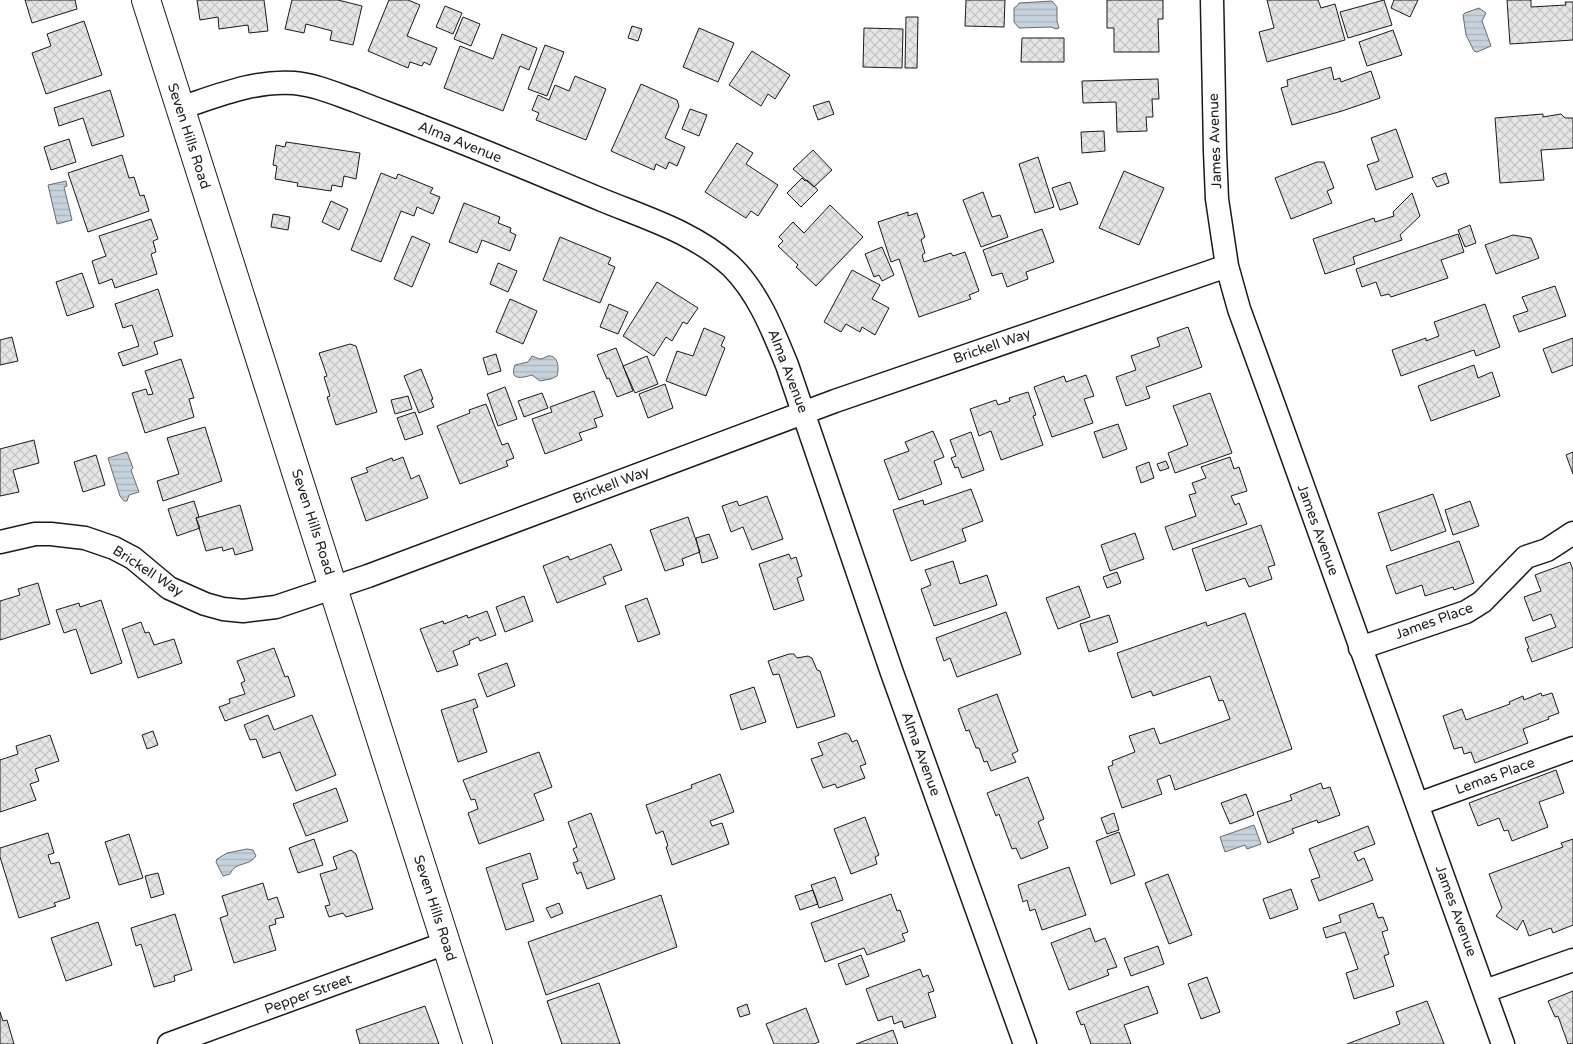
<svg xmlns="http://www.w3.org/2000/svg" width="1573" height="1044" font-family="'Varela Round',sans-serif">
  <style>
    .water { fill: url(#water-rules); stroke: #6a6a6a }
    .building { fill: url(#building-cross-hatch); stroke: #1a1a1a }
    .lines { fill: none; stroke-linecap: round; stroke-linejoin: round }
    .street-casing { stroke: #1a1a1a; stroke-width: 25 }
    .secondary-casing { stroke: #1a1a1a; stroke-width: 30 }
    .street { stroke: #fff; stroke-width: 22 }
    .secondary { stroke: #fff; stroke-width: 28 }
    .labels { text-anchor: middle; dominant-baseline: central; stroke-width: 4; stroke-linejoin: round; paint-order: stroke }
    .street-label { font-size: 14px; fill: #1a1a1a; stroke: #fff }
  </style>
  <defs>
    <pattern id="water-rules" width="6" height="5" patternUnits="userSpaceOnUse" patternTransform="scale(1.25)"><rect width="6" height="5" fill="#c6d2dc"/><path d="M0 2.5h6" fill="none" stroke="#aab4bc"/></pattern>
    <pattern id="building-cross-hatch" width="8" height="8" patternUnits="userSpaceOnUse" patternTransform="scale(1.25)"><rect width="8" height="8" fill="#e6e6e6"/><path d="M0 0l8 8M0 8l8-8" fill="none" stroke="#c5c5c5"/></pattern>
  </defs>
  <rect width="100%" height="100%" fill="#fff"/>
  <path class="water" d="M1052,1L1057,7V21L1059,28L1056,29L1051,27L1019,28L1014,22V8L1017,6L1019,3Z
    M1479,8L1486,13L1482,21L1491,46L1477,52L1474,51L1466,35L1463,15L1465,13Z
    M66,181L67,186L64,187L72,220L57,224L48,185Z
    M532,356L540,359C543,359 545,357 548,356C559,355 559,369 557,376L551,379L540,381L532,375C522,378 509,381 515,365L528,362Z
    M127,452L133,468L131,470L139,492L129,495L127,501H124L120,496L108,458Z
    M1254,825L1261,844L1247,849L1245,845L1225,852L1220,837Z
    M247,849L253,850L256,856C249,867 235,861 230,874L223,876L216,862L217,859L227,853Z"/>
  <path class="building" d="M25,0H75L77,9L32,23Z
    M197,0H264L268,31L249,33L248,25L219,29L218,17L200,20Z
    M292,0H338L362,6L353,45L330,40L332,31L306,24L304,33L285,29Z
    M389,0H408L420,5L407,36L437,48L430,65L424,62L422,66L410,62L408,68L368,51Z
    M966,0H1005L1004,27L965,26Z
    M1107,0H1163V19H1158L1159,52H1114V28H1107Z
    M1267,0H1318L1321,8L1335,4L1345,40L1267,62L1259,32L1274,28Z
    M1384,0L1392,25L1348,38L1340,12Z
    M1394,0H1418L1410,17L1391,8Z
    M1507,0H1531V7L1566,5L1565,2H1573V40L1510,44Z
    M445,6L462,13L453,34L436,27Z
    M463,17L480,24L471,46L454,39Z
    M906,17H918L917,68H905Z
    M84,21L102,75L46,94L32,53L51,46L47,34Z
    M632,26L642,29L638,41L628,38Z
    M699,28L734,43L718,82L683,67Z
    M864,28L903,29L902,68L863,67Z
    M1393,30L1402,55L1367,66L1359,42Z
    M502,34L537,48L529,70L520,66L503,111L444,88L460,46L493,59Z
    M1022,38H1064V62H1021Z
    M545,45L564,52L547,96L528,89Z
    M752,51L790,75L775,99L768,94L761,106L729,85Z
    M1331,67L1334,80L1340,78L1341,82L1371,71L1380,98L1342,111L1292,125L1281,88L1288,86L1287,80Z
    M575,76L606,89L586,140L536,120L539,113L532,110L538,95L549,100L555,85L569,91Z
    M1158,79L1159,99H1152L1153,117H1146L1147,131L1117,132L1116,102L1083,103L1082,81Z
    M641,84L677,100L679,106L665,138L685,147L677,166L669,162L666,169L656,164L654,170L611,151Z
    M110,90L124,136L92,146L83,118L59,126L54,108Z
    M829,101L834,114L818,120L813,106Z
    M690,109L707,115L699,136L682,129Z
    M1543,114V117L1561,114L1565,118H1573V148L1541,150L1544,180L1500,183L1495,118Z
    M1396,129L1413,177L1376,190L1367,165L1379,161L1371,138Z
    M1104,131L1105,151L1082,153L1081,132Z
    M69,139L76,162L51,170L44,147Z
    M286,142L360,153L356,179L344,176L342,187L332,185L331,191L297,186L298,183L275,179L277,166L273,165L276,145L285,147Z
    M737,143L753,153L746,164L778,185L758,216L751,211L746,218L705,192Z
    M813,150L832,170L814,187L793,169Z
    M122,155L129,178L134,177L140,196L144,195L149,211L88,232L68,173Z
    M1038,157L1054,207L1035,213L1019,164Z
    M1317,162H1324L1334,188L1327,191L1332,203L1291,219L1275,178Z
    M1124,171L1164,188L1139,245L1099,228Z
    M381,173L396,179L398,174L433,188L430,193L440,197L433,214L417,207L414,216L401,211L381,262L351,250Z
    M1446,173L1449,183L1437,187L1432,178Z
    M802,178L805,181L807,180L818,190L801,207L787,193Z
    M1070,182L1078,204L1060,210L1052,188Z
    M983,192L992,217L1000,215L1008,237L981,247L963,200Z
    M1412,193L1420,216L1400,235L1402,240L1353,257L1355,264L1325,274L1313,239L1374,218L1375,222L1394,216L1393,212Z
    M331,201L348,209L339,230L322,222Z
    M464,203L500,217L498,223L511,228L510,232L516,235L510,251L482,240L477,253L449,242Z
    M830,205L863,237L816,286L796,267L798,265L778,246L783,241L779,237L793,222L804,233Z
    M908,212V216L917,213L925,237L921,240L925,253L922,255L924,262L951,253L953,256L965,252L979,291L969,295L971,299L919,317L899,259L891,262L878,222Z
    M273,214L290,217L288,230L271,227Z
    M151,219L158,239L153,241L156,252L151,254L157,274L115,288L112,279L99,284L92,261L106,256L99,236Z
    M1470,225L1476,243L1465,247L1458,230Z
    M1042,229L1054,262L1026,272L1028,279L1007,287L1002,273L992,276L983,250Z
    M1458,234L1464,252L1441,260L1448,278L1391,297L1389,294L1381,296L1376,282L1362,287L1356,269Z
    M1513,235L1531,238L1539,258L1496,274L1485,245Z
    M412,236L430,244L412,287L394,279Z
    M560,237L611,258L608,264L615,267L600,303L543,280Z
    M882,247L894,275L882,281L879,275L874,277L865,254Z
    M498,263L517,271L508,292L490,284Z
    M852,270L880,285L872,299L889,308L875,335L862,327L860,332L846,324L841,332L824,322Z
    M82,273L94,307L67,316L56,282Z
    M657,282L698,308L687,324L683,322L672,341L666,337L654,356L623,336Z
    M1555,286L1566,316L1519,332L1513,316L1528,311L1522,297Z
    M158,289L173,336L154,342L158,354L123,366L118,353L139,346L132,325L123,328L115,304Z
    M510,299L537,311L523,344L496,332Z
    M609,304L628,312L618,334L600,327Z
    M1485,304L1500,347L1476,356L1474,350L1401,376L1392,350L1426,338V341L1439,336L1434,322Z
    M1188,327L1202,367L1146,387L1150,398L1126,406L1116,377L1136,370L1131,356L1160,346L1157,338Z
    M704,328L725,337L721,346L725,348L706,396L666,381L677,351L693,356Z
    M12,337L18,361L0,365V340Z
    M1573,338V365L1552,373L1543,349Z
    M350,344L356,346L377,412L336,425L327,397L330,396L324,377L327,376L319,353Z
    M616,348L633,391L617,397L609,378L607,379L597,355Z
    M496,354L501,371L488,375L483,358Z
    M647,356L658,384L635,393L623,366Z
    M181,359L194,398L189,399L194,417L145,433L132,393L146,389L148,395L153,394L145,371Z
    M1474,365L1478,378L1492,372L1500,396L1431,421L1418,386Z
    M421,369L433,399L431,400L434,407L419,413L404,376Z
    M1086,375L1094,396L1084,399L1093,423L1052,437L1034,387L1064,376L1066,382Z
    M665,384L673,408L648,418L639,394Z
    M505,387L517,419L498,426L487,394Z
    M594,391L603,416L594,419L597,427L579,433L582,440L545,454L532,419L552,412L550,407Z
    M1028,392L1036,415L1033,416L1043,445L1001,460L991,431L979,436L970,409L996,400L998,405L1010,401L1009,398Z
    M542,393L548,408L524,417L518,401Z
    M1210,393L1232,453L1175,473L1168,453L1188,445L1173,406Z
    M408,396L412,409L395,414L391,400Z
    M486,404L502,445L508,443L514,458L506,461L508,466L460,484L437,426L470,413L469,410Z
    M415,412L423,434L405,440L397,418Z
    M1118,424L1127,449L1103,458L1094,432Z
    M205,427L222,481L163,501L157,481L179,474L167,438Z
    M933,431L944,457L934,461L942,484L899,500L884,460L909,451L905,442Z
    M971,432L984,470L962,478L958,467L955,468L951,458L956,456L950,440Z
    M34,440L39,463L13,470L19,492L0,496V449Z
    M1573,452V474L1566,455Z
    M96,455L105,485L83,492L74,462Z
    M403,457L411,479L419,475L428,498L366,521L351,478L368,472L366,468L392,458L393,461Z
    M1230,457L1234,469L1239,467L1247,491L1231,496L1235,505L1239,503L1247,524L1173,550L1165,527L1196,516L1189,495L1196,493L1192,483L1206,478L1201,467Z
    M1166,461L1169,468L1160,471L1157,464Z
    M1149,462L1154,478L1141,483L1136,467Z
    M971,489L983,521L962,529L966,541L911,561L893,510L923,500L924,505Z
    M1433,494L1446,531L1391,551L1378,513Z
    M767,496L783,539L752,550L743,527L731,532L722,506L737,501L739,506Z
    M194,501L199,517L196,518L200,528L177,536L168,509Z
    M1470,501L1479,526L1453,535L1445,510Z
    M240,505L253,550L235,555L233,548L223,551L222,547L206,551L196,518Z
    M688,517L700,552L682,559L684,565L665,571L650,530Z
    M1261,525L1275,565L1268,567L1272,579L1249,587L1245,578L1206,591L1192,549Z
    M1135,533L1144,559L1110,571L1101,545Z
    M709,534L718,558L702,563L696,538Z
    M1459,541L1474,583L1454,590L1453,587L1425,596L1422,585L1396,594L1386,566Z
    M611,544L622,570L603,577L606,584L557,603L543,566L568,556L570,560Z
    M789,554L791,559L796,557L802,576L797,578L804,600L774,610L759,564Z
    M953,561L960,584L987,575L997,605L934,626L921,589L931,585L925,570Z
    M1570,562L1573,570V647L1532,662L1527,649L1529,648L1525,638L1556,627L1551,614L1533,621L1524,597L1541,591L1535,575Z
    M1117,572L1121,583L1107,588L1103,577Z
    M38,583L50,624L0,640V601L20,595L18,589Z
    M1079,586L1090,617L1058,629L1046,598Z
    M524,596L533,621L505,632L496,607Z
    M647,598L660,634L638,642L625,606Z
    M101,600L122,663L91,674L76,629L64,633L56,610L79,603L80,607Z
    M487,611L496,635L480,641L478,637L469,641L470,644L453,651L458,665L437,672L420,629L443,621L444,624L467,615L468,618Z
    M1006,612L1021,654L957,677L950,658L944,661L936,638Z
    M1245,613L1292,749L1175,790L1170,775L1157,780L1162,794L1122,808L1108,767L1113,765L1112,761L1135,752L1129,736L1154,728L1160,744L1230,719L1223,700L1219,701L1210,676L1153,696L1151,691L1132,698L1117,653L1206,622L1207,626Z
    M1109,615L1118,642L1089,652L1080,624Z
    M141,622L145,633L149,632L154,645L174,639L182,663L138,678L122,629Z
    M274,648L285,677L288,676L295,696L225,721L219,707L230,703L229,699L245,694L241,683L245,681L237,661Z
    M789,654H794L797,658L808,656L812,658L817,670L820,671L835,716L797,728L779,674L773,675L768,661Z
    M507,663L515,686L487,697L478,674Z
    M754,687L766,722L741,730L730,695Z
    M1541,693L1542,696L1552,693L1559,713L1548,717L1549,719L1523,729L1528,743L1475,763L1471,752L1464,754L1462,747L1454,749L1443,716L1462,709L1466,720L1510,704L1509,702L1523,696L1524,700Z
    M997,694L1018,751L1012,754L1016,762L991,771L987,761L984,762L979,748H976L969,730L966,731L958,709Z
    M475,699L478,707L473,709L487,752L458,762L441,710Z
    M268,715L274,730L312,715L336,775L296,791L280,752L263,758L256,739L250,740L244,725Z
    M153,731L158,745L147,749L142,735Z
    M846,733L849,735L852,742L857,740L866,764L860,766L865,778L837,788L835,784L823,788L811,759L823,755L818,743Z
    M50,735L59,761L35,769L39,781L30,784L36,800L0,812V760L18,754L16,746Z
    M539,752L552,787L534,794L544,820L479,844L468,813L478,809L475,799L471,800L463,780Z
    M1556,770L1564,793L1539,802L1548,827L1512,841L1508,830L1504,831L1499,818L1478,826L1469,803Z
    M720,774L734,812L710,821L712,826L722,823L729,844L672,865L666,847L668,846L663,831L656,834L646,805L692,788L691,785Z
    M1028,777L1044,819L1038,822L1048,848L1021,859L1016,848L1012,849L999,814L996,816L987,793Z
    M1321,783L1323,789L1330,787L1340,815L1318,823L1317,820L1292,829L1294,833L1268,843L1257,812L1292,800L1290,795Z
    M336,788L348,821L306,836L293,804Z
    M1246,794L1254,815L1230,824L1221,803Z
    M591,813L615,879L587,889L581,872L577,874L573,863L578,861L573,849L577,847L568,822Z
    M1114,813L1119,830L1107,834L1101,818Z
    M865,817L879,855L875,857L877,864L851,874L834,829Z
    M1368,826L1375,844L1354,852L1358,861L1364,858L1373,880L1319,901L1311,880L1320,877L1309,849Z
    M1119,832L1135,875L1111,884L1096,841Z
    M48,833L54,853L48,855L51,864L59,862L70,898L54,903L56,906L19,918L0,857V848Z
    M129,834L143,878L119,885L105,842Z
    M314,839L323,865L298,873L289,848Z
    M1573,839V925L1553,933L1551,928L1529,936L1523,920L1517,930L1496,916L1502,908L1489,874L1563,847L1561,843Z
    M351,850L356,854L373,909L346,917L343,913L329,917L325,906L330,905L320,874L337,869L333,857Z
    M530,853L538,879L522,884L534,921L506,930L486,868Z
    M1069,867L1086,915L1042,930L1035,909L1030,911L1027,900L1023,902L1018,885Z
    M158,873L164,894L151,898L145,876Z
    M1168,874L1192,935L1169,944L1145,883Z
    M835,877L843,900L819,908L811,885Z
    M263,883L268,900L277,897L284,917L275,919L276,924L269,926L276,950L234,963L220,918L228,915L222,896Z
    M1291,889L1298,909L1270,919L1263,899Z
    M813,890L818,904L800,910L795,896Z
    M891,894L897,911L900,910L908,932L902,934L905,941L867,955L864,948L825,962L811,923Z
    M661,895L677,947L546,995L528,942Z
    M559,903L563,913L551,918L546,908Z
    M1373,903L1378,918L1383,917L1388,930L1382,932L1389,954L1384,956L1394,986L1354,999L1346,973L1358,969L1345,932L1326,938L1323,928L1341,922L1339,915Z
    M175,914L192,970L174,976L175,981L154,987L141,944L136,946L131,928Z
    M98,922L112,965L66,981L51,938Z
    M1090,928L1095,942L1105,938L1117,967L1107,970L1109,975L1069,990L1051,943Z
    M1158,946L1164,964L1131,976L1124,958Z
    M861,955L869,976L846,985L838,964Z
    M920,969L923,977L928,975L934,991L928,993L936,1017L904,1028L902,1021L894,1024L892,1016L878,1021L866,989Z
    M1207,977L1220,1012L1201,1019L1188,984Z
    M599,983L620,1044H562L547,1001Z
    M1148,986L1158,1013L1124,1025L1131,1044H1091L1084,1024L1081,1025L1076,1012Z
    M1573,991V1043L1568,1044L1558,1016L1555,1017L1548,1001Z
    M1427,1001L1444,1044H1347L1400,1024L1396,1012Z
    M747,1004L750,1014L740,1017L737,1008Z
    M425,1006L439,1044H360L356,1030Z
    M806,1008L819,1042L814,1044H774L766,1024Z
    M0,1012L3,1021L7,1020L14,1044H0Z
    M893,1030L898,1044H856Z"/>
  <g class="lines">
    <g class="street-casing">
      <path id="street" d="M1212,0L1215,151L1217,199L1227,266L1239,309L1276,411L1503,1044
        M180,108C217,96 255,80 294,83C316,85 336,94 356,101C378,110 401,118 423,127C483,150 542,175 602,200C646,218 696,233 732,267C759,294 773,331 787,365L891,670L1025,1044
        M0,542L35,534H51L85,538L114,548L133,558L169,588L205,604L223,609L243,611L276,607L368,576L835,401L1227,266
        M1360,648L1466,612L1482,602L1526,557L1547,550L1573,533
        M1418,804L1573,748
        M1485,991L1573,960
        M169,1044L446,943"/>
    </g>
    <g class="secondary-casing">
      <path id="secondary" d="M146,0L478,1044"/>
    </g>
    <use href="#street" class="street"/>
    <use href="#secondary" class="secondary"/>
  </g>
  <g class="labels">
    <g class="street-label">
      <text transform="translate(189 136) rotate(72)">Seven Hills Road</text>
      <text transform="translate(1215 141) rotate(-92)">James Avenue</text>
      <text transform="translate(460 142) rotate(22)">Alma Avenue</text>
      <text transform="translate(992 346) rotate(-19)">Brickell Way</text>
      <text transform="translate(788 371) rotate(69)">Alma Avenue</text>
      <text transform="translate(611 485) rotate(-21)">Brickell Way</text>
      <text transform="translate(313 522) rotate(72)">Seven Hills Road</text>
      <text transform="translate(1318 530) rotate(70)">James Avenue</text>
      <text transform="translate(148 571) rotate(33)">Brickell Way</text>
      <text transform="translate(1434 621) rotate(-20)">James Place</text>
      <text transform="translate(921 754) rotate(70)">Alma Avenue</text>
      <text transform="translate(1495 776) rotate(-20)">Lemas Place</text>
      <text transform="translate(435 908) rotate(72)">Seven Hills Road</text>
      <text transform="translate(1456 911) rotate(70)">James Avenue</text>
      <text transform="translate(308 994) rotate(-20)">Pepper Street</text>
    </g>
  </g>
</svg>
